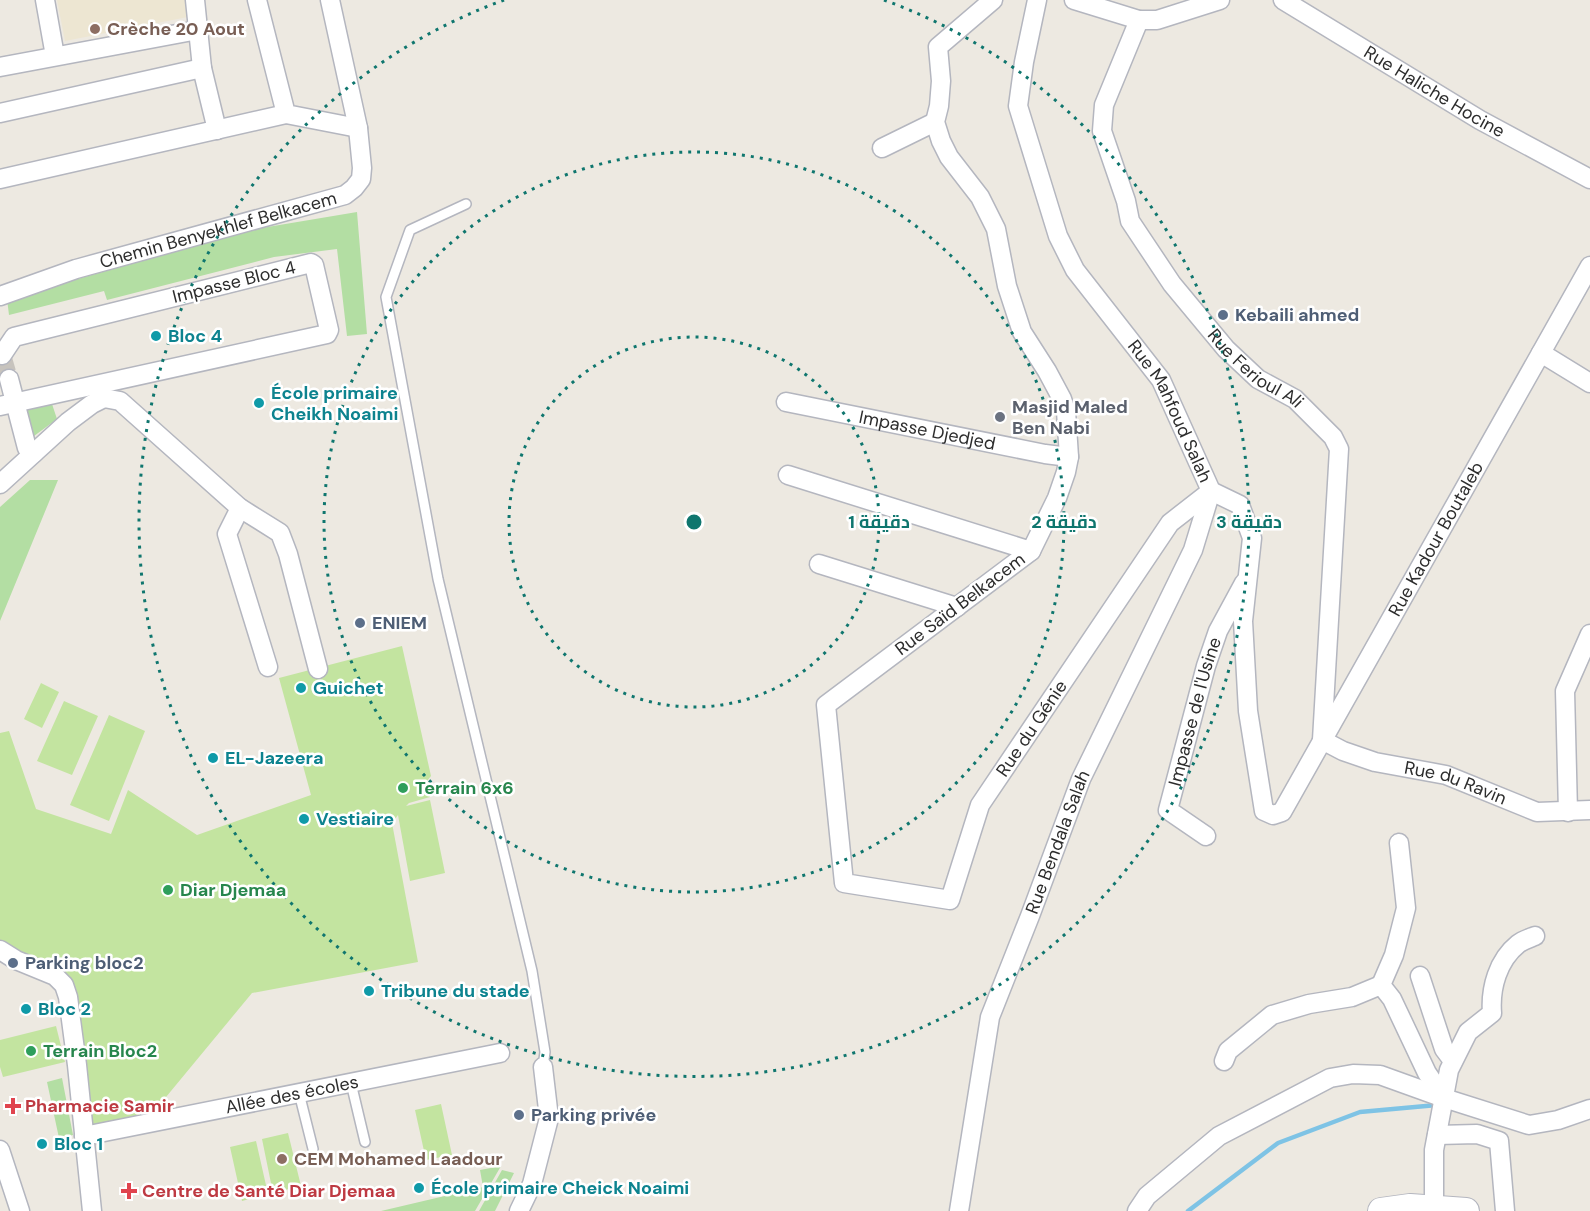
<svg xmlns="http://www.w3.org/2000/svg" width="1590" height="1211" font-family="'DM Sans',Cairo,sans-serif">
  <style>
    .education { fill: #ede6d2 }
    .green { fill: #b3dea3 }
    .pitch { fill: #c3e4a0 }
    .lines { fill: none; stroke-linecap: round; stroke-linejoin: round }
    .stream { stroke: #7ec3e5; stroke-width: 4.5 }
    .street-tunnel { stroke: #c7c3bd; stroke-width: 18; stroke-dasharray: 18 9; stroke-linecap: butt }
    .lane-casing { stroke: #b4b6bf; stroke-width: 12 }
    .street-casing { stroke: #b4b6bf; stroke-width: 21 }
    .secondary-casing { stroke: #b4b6bf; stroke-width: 28 }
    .lane { stroke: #fff; stroke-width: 9 }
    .street { stroke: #fff; stroke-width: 18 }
    .secondary { stroke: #fff; stroke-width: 26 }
    .ring { fill: none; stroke: #0f766e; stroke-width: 3; stroke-dasharray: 3 6 }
    .education-dot { fill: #8d6e63; stroke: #fff; stroke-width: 2 }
    .service-dot { fill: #5c6f8a; stroke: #fff; stroke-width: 2 }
    .culture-dot { fill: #0f9aa8; stroke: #fff; stroke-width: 2 }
    .worship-dot { fill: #6b7280; stroke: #fff; stroke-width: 2 }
    .leisure-dot { fill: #2e9e5b; stroke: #fff; stroke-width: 2 }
    .health-dot { fill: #e0444e; stroke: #fff; stroke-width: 2 }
    .labels { text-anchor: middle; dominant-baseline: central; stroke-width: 5; stroke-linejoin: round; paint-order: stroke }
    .education-label { font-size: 18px; font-weight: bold; fill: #785e54; stroke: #fff; text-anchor: start }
    .street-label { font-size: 18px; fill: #2d2d2d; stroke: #fff }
    .service-label { font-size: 18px; font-weight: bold; fill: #4e5e75; stroke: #fff; text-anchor: start }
    .culture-label { font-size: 18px; font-weight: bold; fill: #0d838f; stroke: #fff; text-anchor: start }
    .worship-label { font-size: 18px; font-weight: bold; fill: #5b616d; stroke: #fff; text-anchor: start }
    .leisure-label { font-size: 18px; font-weight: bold; fill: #27864d; stroke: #fff; text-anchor: start }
    .health-label { font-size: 18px; font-weight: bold; fill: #be3a42; stroke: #fff; text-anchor: start }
    .centre { fill: #0f766e; stroke: #fff; stroke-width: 3 }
    .ring-label { font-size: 18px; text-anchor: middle; font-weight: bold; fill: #0f766e; stroke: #fff; stroke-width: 5; stroke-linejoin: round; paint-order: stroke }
  </style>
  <rect width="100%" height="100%" fill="#ede9e1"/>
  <path class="education" d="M57,0H185L188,17L65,41Z"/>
  <path class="green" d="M357,212L367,334L347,336L337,249L274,257L107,300L104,291L9,315L7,299L250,230Z
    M52,404L57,419L30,439L23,411Z
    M30,480H58L0,621V507Z
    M62,1078L73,1135L59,1138L47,1082Z
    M501,1166L475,1211H381L483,1187L480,1170Z
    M502,1170L514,1173L495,1211H479Z"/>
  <path class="pitch" d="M402,646L431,776L427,781L430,797L409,803L406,806L430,800L445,873L410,881L398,815L392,823L418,962L252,993L152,1114L85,1127L65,982L0,946V733L9,731L36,809L111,834L128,790L197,835L311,795L279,678Z
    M41,683L59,692L42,728L24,719Z
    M64,701L98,716L72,775L37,761Z
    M109,715L145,731L109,821L70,805Z
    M56,1026L65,1062L3,1077L0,1067V1040Z
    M441,1104L452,1155L426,1160L415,1110Z
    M288,1133L301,1186L273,1193L262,1139Z
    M256,1141L268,1194L242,1201L230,1147Z"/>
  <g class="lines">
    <path class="stream" d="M1188,1211L1278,1143L1360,1112L1437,1105"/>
    <path class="street-tunnel" d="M2,355L9,379"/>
    <g class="lane-casing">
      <path id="lane" d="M466,204L410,230L386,297L438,579L532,971L545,1052L543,1067
        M351,1083L365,1142
        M299,1093L313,1149"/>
    </g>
    <g class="street-casing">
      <g id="street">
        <path d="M45,0L55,56"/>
        <path d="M195,0L202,68"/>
        <path d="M257,0L286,114L358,128"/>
        <path id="s1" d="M993,0L938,47L941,81L939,106L935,122L941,141L949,157L980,197L996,229L1007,286L1022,332L1047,371L1062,399L1066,411L1069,457L1066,472L1057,498L1031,551L826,705L844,883L950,900L980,805L1170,523L1211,491"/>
        <path id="s2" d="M1037,0L1024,62L1018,106L1058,236L1075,270L1161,380L1211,491L1240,505L1252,538L1243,621L1248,711L1264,811L1273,815L1282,812L1590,266"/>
        <path d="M1074,0L1139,20H1157L1220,0"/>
        <path id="s3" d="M1283,0L1480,120L1590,179"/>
        <path id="s4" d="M1139,20L1104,105L1102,131L1126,201L1130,221L1172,284L1226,349L1258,379L1295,399L1333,437L1339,449L1322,740L1343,751L1375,762L1446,775L1537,812L1590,810"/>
        <path d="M0,67L198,30"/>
        <path d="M0,113L202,68L217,130"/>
        <path d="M882,148L935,122"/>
        <path d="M0,179L286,114"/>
        <path id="s5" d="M0,296L76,269L345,195L354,188L361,179L362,168L358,128L330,0"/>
        <path d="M1541,353L1590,383"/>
        <path d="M9,379L27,448L34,453"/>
        <path id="s6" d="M786,402L1045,454L1069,457"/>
        <path d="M0,406L327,334L329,330L314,265L311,263L14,337L2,355"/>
        <path d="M788,475L1031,551"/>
        <path d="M0,484L68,422L92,404L104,398L120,401L240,508L280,533L288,554L318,669"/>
        <path d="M240,508L227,534L268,667"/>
        <path d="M819,564L957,607"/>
        <path d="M1568,812L1565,691L1590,634"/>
        <path id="s7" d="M1206,836L1168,810L1206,666L1218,631L1244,583"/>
        <path d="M1399,843L1406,908L1394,955L1381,985L1392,999L1427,1073L1444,1098"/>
        <path d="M0,950L16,960L55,976L64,985L68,997L77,1065L92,1211"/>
        <path d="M1420,976L1444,1049L1453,1061"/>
        <path d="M1224,1061L1228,1051L1272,1015L1309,1004L1352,997L1381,985"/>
        <path d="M1437,1135L1477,1134L1499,1141L1505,1211"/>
        <path id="s8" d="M84,1136L500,1053"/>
        <path d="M0,1150L20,1211"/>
        <path d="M1434,1208V1150L1449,1070L1468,1032L1492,1013C1490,988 1498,960 1518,944C1523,940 1530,938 1535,936"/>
        <path d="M519,1211L532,1184L549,1118L543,1067"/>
        <path id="s9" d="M959,1211L990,1017L1030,916L1081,779L1193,550L1211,491"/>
        <path d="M1137,1211L1147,1196L1219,1136L1330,1078L1353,1074L1380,1075L1444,1098L1529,1125L1558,1120L1590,1109"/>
      </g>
    </g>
    <g class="secondary-casing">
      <path id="secondary" d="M1381,1211L1410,1207L1466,1211"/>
    </g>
    <use href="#lane" class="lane"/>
    <use href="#street" class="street"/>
    <use href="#secondary" class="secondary"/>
  </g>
  <g class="ring">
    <circle cx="694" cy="522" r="185"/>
    <circle cx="694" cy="522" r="370"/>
    <path d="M884 0A555 555 0 1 1 504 0"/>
  </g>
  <g class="education-dot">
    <circle cx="95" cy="29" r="6"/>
    <circle cx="282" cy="1159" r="6"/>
  </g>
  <g class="service-dot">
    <circle cx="1223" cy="315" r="6"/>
    <circle cx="360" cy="623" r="6"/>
    <circle cx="13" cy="963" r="6"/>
    <circle cx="519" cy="1115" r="6"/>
  </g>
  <g class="culture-dot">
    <circle cx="156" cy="336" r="6"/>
    <circle cx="259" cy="403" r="6"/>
    <circle cx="301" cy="688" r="6"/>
    <circle cx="213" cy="758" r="6"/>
    <circle cx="304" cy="819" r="6"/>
    <circle cx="369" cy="991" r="6"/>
    <circle cx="26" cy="1009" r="6"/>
    <circle cx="42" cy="1144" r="6"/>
    <circle cx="419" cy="1188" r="6"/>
  </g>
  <circle class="worship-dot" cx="1000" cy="417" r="6"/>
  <g class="leisure-dot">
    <circle cx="403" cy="788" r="6"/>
    <circle cx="168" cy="890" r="6"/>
    <circle cx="31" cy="1051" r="6"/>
  </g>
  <g class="health-dot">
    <path d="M10 1097h6v6h6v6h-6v6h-6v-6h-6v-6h6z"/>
    <path d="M126 1182h6v6h6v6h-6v6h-6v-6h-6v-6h6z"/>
  </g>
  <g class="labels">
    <g class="education-label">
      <text x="107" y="29">Crèche 20 Aout</text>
      <text x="294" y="1159">CEM Mohamed Laadour</text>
    </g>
    <g class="street-label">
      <text stroke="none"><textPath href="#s3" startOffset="177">Rue Haliche Hocine</textPath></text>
      <text stroke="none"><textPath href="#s5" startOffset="228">Chemin Benyekhlef Belkacem</textPath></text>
      <text transform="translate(234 282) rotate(-14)">Impasse Bloc 4</text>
      <text stroke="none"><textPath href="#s4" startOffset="408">Rue Ferioul Ali</textPath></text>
      <text stroke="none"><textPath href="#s2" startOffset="453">Rue Mahfoud Salah</textPath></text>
      <text stroke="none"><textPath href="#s6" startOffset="144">Impasse Djedjed</textPath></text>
      <text stroke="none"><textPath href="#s2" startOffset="1218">Rue Kadour Boutaleb</textPath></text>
      <text transform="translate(960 604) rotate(-37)">Rue Saïd Belkacem</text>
      <text stroke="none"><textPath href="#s7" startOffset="148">Impasse de l'Usine</textPath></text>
      <text stroke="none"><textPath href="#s1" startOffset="1352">Rue du Génie</textPath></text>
      <text stroke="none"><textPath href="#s4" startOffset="958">Rue du Ravin</textPath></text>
      <text stroke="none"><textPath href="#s9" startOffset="384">Rue Bendala Salah</textPath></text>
      <text stroke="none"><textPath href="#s8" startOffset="212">Allée des écoles</textPath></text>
    </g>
    <g class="service-label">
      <text x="1235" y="315">Kebaili ahmed</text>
      <text x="372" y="623">ENIEM</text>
      <text x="25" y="963">Parking bloc2</text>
      <text x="531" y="1115">Parking privée</text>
    </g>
    <g class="culture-label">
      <text x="168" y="336">Bloc 4</text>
      <text x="271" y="393">École primaire<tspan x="271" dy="21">Cheikh Noaimi</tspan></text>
      <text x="313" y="688">Guichet</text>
      <text x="225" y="758">EL-Jazeera</text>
      <text x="316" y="819">Vestiaire</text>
      <text x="381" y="991">Tribune du stade</text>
      <text x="38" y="1009">Bloc 2</text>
      <text x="54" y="1144">Bloc 1</text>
      <text x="431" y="1188">École primaire Cheick Noaimi</text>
    </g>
    <g class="worship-label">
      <text x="1012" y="407">Masjid Maled<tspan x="1012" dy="21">Ben Nabi</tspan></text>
    </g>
    <g class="leisure-label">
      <text x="415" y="788">Terrain 6x6</text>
      <text x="180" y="890">Diar Djemaa</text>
      <text x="43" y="1051">Terrain Bloc2</text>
    </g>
    <g class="health-label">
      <text x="25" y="1106">Pharmacie Samir</text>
      <text x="142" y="1191">Centre de Santé Diar Djemaa</text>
    </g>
  </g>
  <circle cx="694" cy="522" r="9" class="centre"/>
  <g class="ring-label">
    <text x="879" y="528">1 دقيقة</text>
    <text x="1064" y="528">2 دقيقة</text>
    <text x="1249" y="528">3 دقيقة</text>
  </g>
</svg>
